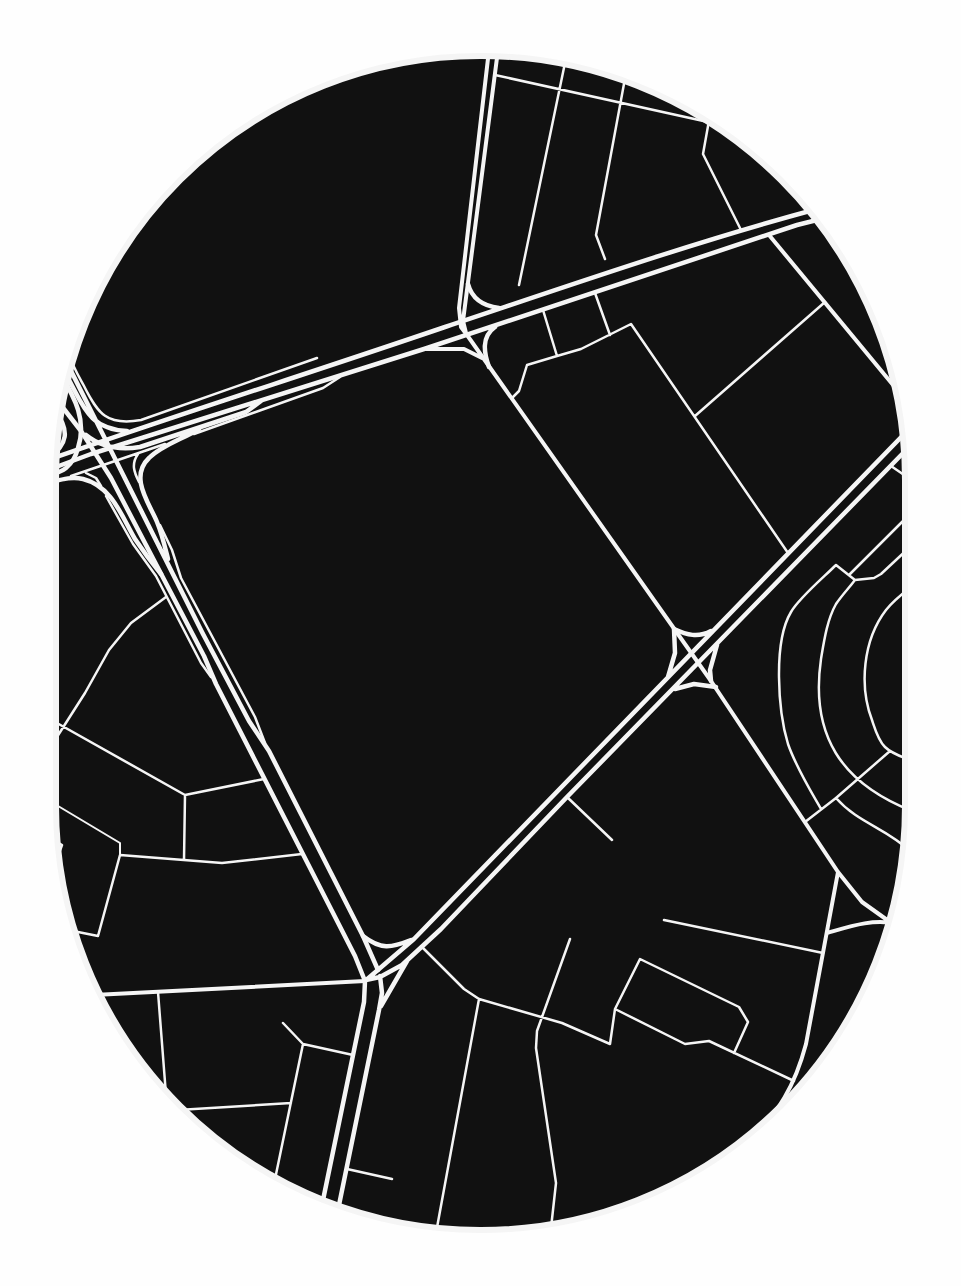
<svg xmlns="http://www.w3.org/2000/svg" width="961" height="1286" font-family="Ubuntu,sans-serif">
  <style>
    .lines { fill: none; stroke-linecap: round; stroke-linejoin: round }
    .pedestrian { stroke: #f5f5f5; stroke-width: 2 }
    .minor { stroke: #f5f5f5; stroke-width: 2.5 }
    .tertiary { stroke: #f5f5f5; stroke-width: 4 }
    .secondary { stroke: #f5f5f5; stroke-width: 4 }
    .primary { stroke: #f5f5f5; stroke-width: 4.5 }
    .trunk { stroke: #f5f5f5; stroke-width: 4.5 }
    .rim { fill: none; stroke: #f5f5f5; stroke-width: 6 }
  </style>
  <rect width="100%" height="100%" fill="#111"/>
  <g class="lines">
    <path class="pedestrian" d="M48,800L120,843V854"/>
    <path class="minor" d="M495,75L708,122
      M710,115L703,154L741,230
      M605,259L596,235L626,73
      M519,285L566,58
      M595,293L610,335
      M543,310L557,356L581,349L631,324L788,553
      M69,354C72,365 78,375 84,386C98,414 107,426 141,420L317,358
      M512,398L519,391L527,365L557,356
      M695,416L825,302
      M194,434L323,388L340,377
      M49,451C60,443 61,431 54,421
      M138,454C131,464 134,472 139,482
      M891,466L910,479
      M86,473L96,478L101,486
      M71,476L165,444
      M106,496L133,544L156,576L201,663L211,677
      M160,525L172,550L181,578L255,717L265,743
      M911,546L881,574L874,578L855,580C849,588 842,595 836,604C827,620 824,641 821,659C810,735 841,783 912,811
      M849,575L910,514
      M911,587C902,594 893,601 886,610C863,640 859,686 872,720C875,729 878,740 885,747C892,754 903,757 912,761
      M908,664V691L912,704
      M48,718L185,795L264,779
      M48,751L85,693L109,650L131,623L166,597
      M567,797L612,840
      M836,798C858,823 886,828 910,851
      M821,809C809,788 796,767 788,744C778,711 773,642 791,612C799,598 824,577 836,565L855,580
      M805,822L836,798L890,751
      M52,839L62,845L55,865
      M184,860L185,795
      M664,920L823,953
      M68,930L98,936L120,855L222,863L302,854
      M422,947L464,989L479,999L562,1023L610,1044L615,1009
      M158,992L166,1095
      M283,1023L303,1044L353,1055
      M734,1053L748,1022L739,1007L640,959L615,1009L685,1044L709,1041L794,1081
      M178,1110L291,1103
      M347,1169L392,1179
      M274,1184L303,1044
      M551,1228L556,1183L536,1048L537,1031L570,939
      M436,1233L479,999"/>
    <path class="tertiary" d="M769,235L903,397
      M467,335L711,681L838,872L862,902L890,922
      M426,349H464L482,358
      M827,933C848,927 874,918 896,924
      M94,995L365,981
      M750,1144C779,1109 794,1089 806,1044L838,872"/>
    <path class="secondary" d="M466,333L463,321L498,50
      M467,335L461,327L459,308L489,50"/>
    <path class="primary" d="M468,284C472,299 483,306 499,308
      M66,361L203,634L249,721L269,751L363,936L378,970
      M489,367C484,353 481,337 495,327
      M62,368C82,399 84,429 127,431
      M57,400L81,431L111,478L204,656L216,684L355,956L365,981
      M86,435C102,448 121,450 140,447L237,415L246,412L261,401
      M48,460C180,414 313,372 445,327C568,286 691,243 817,209
      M48,470L91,454L424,349L797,225L825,218
      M168,559C165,547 162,534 157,522C149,503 129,477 149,458C162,445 183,439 199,429"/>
    <path class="trunk" d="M48,459C68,444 70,431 55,410
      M48,476C54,474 61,472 66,468C72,463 76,456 78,448C87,421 75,398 61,375
      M48,483C60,480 71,476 83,479C112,486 122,517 135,539C143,551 152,563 161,574
      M674,629C687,635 698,638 711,631
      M668,677L675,653L674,629
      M711,681L710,670L717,645
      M675,689L694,684L716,687
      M363,936C381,950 391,948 411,940
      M366,980L380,977L402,965L441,929L567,797L910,446
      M365,981L414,939L910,428
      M381,1006L407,961
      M322,1205L364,1002L365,981
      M338,1210L379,1010L382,993L380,976"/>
  </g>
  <path d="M0 0H961V1286H0ZM480 56H481A424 424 0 0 1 905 480V806A424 424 0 0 1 481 1230H480A424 424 0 0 1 56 806V480A424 424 0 0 1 480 56Z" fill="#fefefe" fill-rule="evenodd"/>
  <path class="rim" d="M480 56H481A424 424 0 0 1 905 480V806A424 424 0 0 1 481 1230H480A424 424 0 0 1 56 806V480A424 424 0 0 1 480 56Z"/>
</svg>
